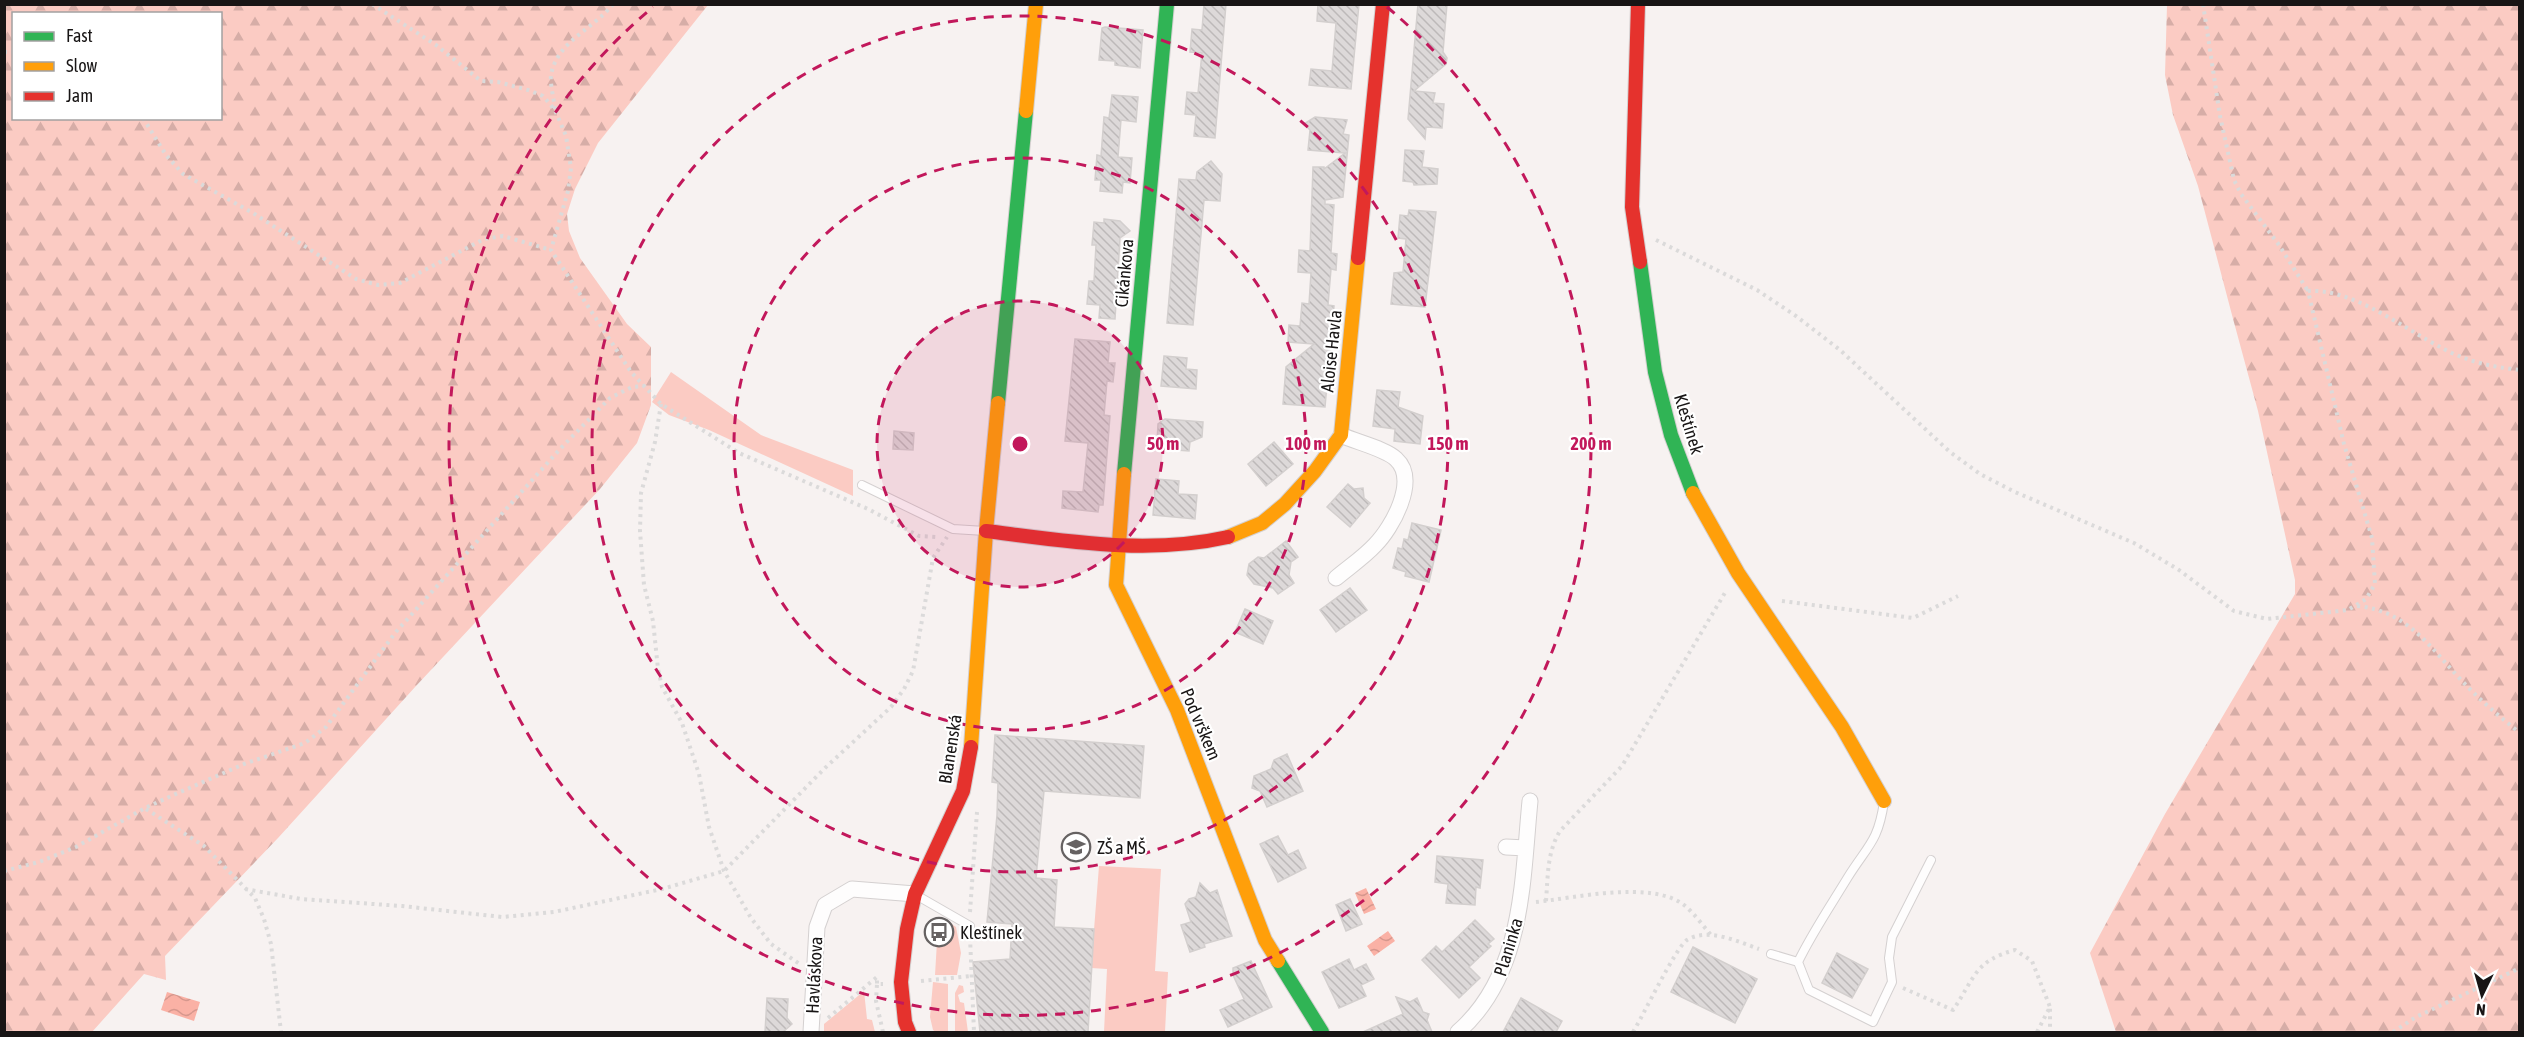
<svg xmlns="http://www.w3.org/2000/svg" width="2524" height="1037" font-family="'Asap Condensed',sans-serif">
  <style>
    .grass { fill: #fbcbc3 }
    .forest { fill: url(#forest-firs); fill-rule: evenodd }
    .water { fill: url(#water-waves) }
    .building { fill: url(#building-back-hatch); stroke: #d3cfce; stroke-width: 1.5 }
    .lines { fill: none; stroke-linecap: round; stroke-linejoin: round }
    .lane-casing { stroke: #d4d0d0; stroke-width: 10 }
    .street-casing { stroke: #d4d0d0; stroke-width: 17 }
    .fast-casing { stroke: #d4d0d0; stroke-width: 16 }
    .slow-casing { stroke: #d4d0d0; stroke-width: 16 }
    .jam-casing { stroke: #d4d0d0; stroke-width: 16 }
    .path { stroke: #dbdada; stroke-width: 4; stroke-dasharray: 3 4.5; stroke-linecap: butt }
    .lane { stroke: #fefdfd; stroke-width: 8 }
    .street { stroke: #fefdfd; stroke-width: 15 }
    .fast { stroke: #30b455; stroke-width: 14 }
    .slow { stroke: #ff9f0a; stroke-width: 14 }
    .jam { stroke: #e5322d; stroke-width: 14 }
    .ring { fill: none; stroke: #c2185b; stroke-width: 3; stroke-dasharray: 10 8 }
    .labels { text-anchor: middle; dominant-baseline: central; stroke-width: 4.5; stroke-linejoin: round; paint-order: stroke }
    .street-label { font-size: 18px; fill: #181515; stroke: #fff }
    .poi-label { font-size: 18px; fill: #181515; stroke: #fff; text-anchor: start }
    .centre { fill: #c2185b; stroke: #fff; stroke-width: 3 }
    .ring-label { font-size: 18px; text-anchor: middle; font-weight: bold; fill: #c2185b; stroke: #fff; stroke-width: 4.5; stroke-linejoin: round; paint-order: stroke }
  </style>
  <defs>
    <pattern id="forest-firs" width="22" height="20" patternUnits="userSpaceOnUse" patternTransform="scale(1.5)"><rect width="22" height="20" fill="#fbcbc3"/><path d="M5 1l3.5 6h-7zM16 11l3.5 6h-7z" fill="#d6ada7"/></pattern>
    <pattern id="water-waves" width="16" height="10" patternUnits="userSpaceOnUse" patternTransform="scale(1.5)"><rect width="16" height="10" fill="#fab1a5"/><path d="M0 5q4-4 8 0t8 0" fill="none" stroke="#d6978d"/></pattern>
    <pattern id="building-back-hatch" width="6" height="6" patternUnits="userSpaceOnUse" patternTransform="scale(1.5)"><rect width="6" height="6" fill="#ddd9d9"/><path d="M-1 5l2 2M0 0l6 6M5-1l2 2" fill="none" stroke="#bdb9b9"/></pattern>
  </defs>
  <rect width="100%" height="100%" fill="#f7f2f1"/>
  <path class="grass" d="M671,372L761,435L853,470V496L709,430L669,415L652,402Z
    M1099,866L1161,869L1155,971L1168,972L1165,1032H1104L1107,969L1091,968Z
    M943,918L956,927L961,953L957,975H935L938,925Z
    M933,982L948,984V1032H936L933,1030L930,1017Z
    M959,985L963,986L964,992L958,995L960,1002L964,1003L968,1032H955V993Z
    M864,991L867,1019L872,1020L875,1032H824V1024Z"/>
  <path class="forest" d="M5,4L708,5L598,143L575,189L567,214L569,231L580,258L627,324L651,347V405L637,443L600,489L416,686L278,838L165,956L166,980L144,974L92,1032H5ZM14,14H220V118H14Z
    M2167,5H2519V1032H2116L2090,953L2165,814L2295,594V580L2258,411L2232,315L2198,186L2173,115L2165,75Z"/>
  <path class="water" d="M1366,888L1376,909L1364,914L1355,893Z
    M1388,931L1395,941L1374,956L1367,946Z
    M167,992L200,1002L194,1021L161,1010Z"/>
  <path class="building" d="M1204,4H1226L1215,138L1194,136L1196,115L1185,114L1187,92L1198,93L1202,53L1190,52L1192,29L1202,30Z
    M1318,4H1359L1351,89L1309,85L1311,69L1332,71L1336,23L1317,21Z
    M1418,4H1447L1443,52L1447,58L1446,64L1414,91L1435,93L1433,103L1444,104L1442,128L1426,127L1425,139L1408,119Z
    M1105,27L1143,30L1140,68L1115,65V61L1099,60L1102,28Z
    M1112,95L1138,97L1136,122L1121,120L1118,157L1132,158L1130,183L1123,182L1122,193L1100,191L1101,180H1095L1097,155L1101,156L1104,117L1109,118Z
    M1315,117L1347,120L1343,134L1349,135L1343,197L1325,200V204L1334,205L1331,253L1337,254L1336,270L1331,269L1328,305L1334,306L1325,407L1283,404L1286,367L1314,344L1288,342L1289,325L1300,326L1302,303L1309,304L1311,273L1298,272L1299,250L1310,251L1313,167H1324V169L1345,153L1308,150L1310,130L1304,124Z
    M1405,150L1424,151L1422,167L1438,169L1437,184L1414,185L1413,182L1403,181Z
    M1211,161L1222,174L1220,201L1204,200L1193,325L1167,323L1179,179L1196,180L1197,172Z
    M1409,210L1436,212L1425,307L1391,304L1394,273L1403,272L1406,239L1398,238L1400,215L1408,216Z
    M1104,219L1120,221L1130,231L1120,238L1115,319L1099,318L1100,305L1087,304L1089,281H1094L1096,245H1092L1094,222L1104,223Z
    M1075,339L1110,342L1108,363H1115L1113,382L1107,381L1104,415L1110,416L1103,505H1099L1098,512L1062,508L1063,491L1083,492L1088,443L1065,441Z
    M1164,356L1187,358L1186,369L1197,370L1196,389L1161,386Z
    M1377,390L1400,392L1398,407L1423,416L1420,444L1394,441L1395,429L1373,426Z
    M1165,419L1203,422L1202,437L1190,442L1189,451L1162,449L1157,443L1158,424Z
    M894,431L914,433L913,450L893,449Z
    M1274,442L1293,464L1266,486L1248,464Z
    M1156,479L1179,481L1178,494L1197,495L1195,519L1153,515Z
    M1348,484L1354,489L1363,488L1364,498L1370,503L1350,527L1327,507Z
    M1412,523L1441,530L1429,582L1405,576L1406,572L1393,568L1398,548L1402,549L1404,539L1408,540Z
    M1286,541L1298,557L1291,562L1289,575L1294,583L1278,594L1273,588L1254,584L1247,575L1249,564L1258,557L1264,558Z
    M1350,588L1367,610L1336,632L1320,610Z
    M1245,609L1273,621L1263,644L1235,632Z
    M995,735L1144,746L1140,798L1044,791L1036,878L1057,880L1054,927L1094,929L1088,1032H980L973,962L1010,959L1012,924L987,922L997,815L998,783L992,782Z
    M1287,754L1303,791L1267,807L1260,791L1252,788L1254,776L1271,769L1274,760Z
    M1278,836L1288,855L1298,850L1306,868L1278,882L1260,844Z
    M1437,856L1483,860L1480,888L1476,887L1475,905L1446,903L1448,884L1435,882Z
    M1200,883L1210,893L1217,890L1232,936L1204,944L1205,947L1190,952L1181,925L1191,922L1185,904L1189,899L1196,897Z
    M1350,899L1362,924L1346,931L1336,905Z
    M1475,920L1494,939L1488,944L1491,946L1469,967L1480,978L1459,998L1422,960L1436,946L1442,952Z
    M1693,947L1757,979L1735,1023L1671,992Z
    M1837,953L1868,969L1852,998L1822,983Z
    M1349,959L1354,970L1366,964L1374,979L1361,985L1366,996L1339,1008L1322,972Z
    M1251,961L1272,1007L1228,1027L1220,1010L1244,999L1233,975V968Z
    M1396,997L1410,1002L1417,998L1423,1012L1429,1014L1427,1020L1432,1032H1363L1403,1014Z
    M767,998L788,999L787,1018L792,1024L783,1032H765Z
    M1521,998L1562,1021L1556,1032H1503Z"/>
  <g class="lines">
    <g class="lane-casing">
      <path id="lane" d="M862,485L953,529L985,531
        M916,895L970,926
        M1771,954L1798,962C1812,933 1831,905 1848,877C1868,845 1878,842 1884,802
        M1798,962L1809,990L1873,1022L1892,982L1889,958L1892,937L1931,860"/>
    </g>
    <g class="street-casing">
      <path id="street" d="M1336,578C1349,567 1364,557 1375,545C1392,528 1419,480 1396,459C1386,449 1356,442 1341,435
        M1506,847L1526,848
        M811,1032L817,927L825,905L852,889L915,894
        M1458,1032C1524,974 1522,882 1530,801"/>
    </g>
    <g class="fast-casing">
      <path id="fast" d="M1640,262L1655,372L1671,435L1693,493
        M998,403L1026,111
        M1124,474L1167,4
        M1278,961L1322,1032"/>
    </g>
    <g class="slow-casing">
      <path id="slow" d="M1026,111L1036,4
        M1124,474L1116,585L1177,710L1265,940L1278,961
        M1693,493L1738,573L1842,727L1884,801
        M1228,537L1262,523L1285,504L1315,471L1341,435L1358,258
        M971,747L986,531L998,403"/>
    </g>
    <g class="jam-casing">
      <path id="jam" d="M1638,4L1632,207L1640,262
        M1358,258L1383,4
        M986,531C1066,541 1148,555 1228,537
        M909,1032L905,1022L901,982L907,929L915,894L963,791L971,747"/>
    </g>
    <path class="path" d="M372,4L436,45L481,81L498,82L528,90L543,96L555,110L566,136L571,168L568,191L551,250L631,372L661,404L739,453L868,509L919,536L937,537
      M2203,4L2220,116L2234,180L2241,194L2279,245L2308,291
      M4,52H14
      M555,109C554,99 550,85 551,75C557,41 594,29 613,4
      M143,118L166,155L183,174L253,213L356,279L378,285L400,283L484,239L503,236L551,250
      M1656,240L1757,290L1796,316L1840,350L1950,452L1980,474L2015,492L2134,543L2179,570L2234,611L2267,619L2348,610L2366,599L2375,584L2372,538L2344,444L2308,291C2353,288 2404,329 2444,349C2468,362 2493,367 2520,370
      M661,404L655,442L641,493L640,531L644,585L653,621L658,669L662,687L682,723L699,774L709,827L724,871L751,918L771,944L801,965
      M1782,601L1913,618L1958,596
      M2357,606C2409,611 2431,649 2464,683C2481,701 2500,717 2520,733
      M146,809L204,846L255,898L264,919L271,944L281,1032
      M4,871L39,862L76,847L145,808L178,793L244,764L305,743L326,727L395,633L560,449L610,398L632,387L644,386
      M245,889L301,899L402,906L502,917L554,912L662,889L724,871L825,768L891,707L904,689L913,671L933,558L947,537
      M1546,901C1548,876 1547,852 1560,831L1622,766L1726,591
      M1536,902C1574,898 1652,880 1684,905C1694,913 1703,926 1712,936
      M970,912L977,812
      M970,937L974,1032
      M921,981L971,976
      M1903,988L1953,1010C1975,978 1974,961 2015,950L2032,961L2050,1007
      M828,1018L877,977V984
      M883,1032L876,1001L877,984H883
      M1633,1032C1643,1016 1676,947 1687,940C1708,927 1739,942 1759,949
      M2037,1032L2050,1007V1032
      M2393,1032L2416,1017L2520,968"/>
    <use href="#lane" class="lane"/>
    <use href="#street" class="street"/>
    <use href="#fast" class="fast"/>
    <use href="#slow" class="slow"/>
    <use href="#jam" class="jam"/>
  </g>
  <circle cx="1020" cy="444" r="143" fill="#c2185b" fill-opacity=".12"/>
  <g class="ring">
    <circle cx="1020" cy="444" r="143"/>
    <circle cx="1020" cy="444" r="286"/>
    <circle cx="1020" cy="444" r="428"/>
    <path d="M1387 7A571 571 0 1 1 653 7"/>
  </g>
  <defs>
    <g id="school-ring" transform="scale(1.5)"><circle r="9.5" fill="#fff" stroke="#666262" stroke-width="1.5"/><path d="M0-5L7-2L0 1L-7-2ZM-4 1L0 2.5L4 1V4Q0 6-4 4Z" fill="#666262"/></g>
    <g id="bus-ring" transform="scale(1.5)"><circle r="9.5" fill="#fff" stroke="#666262" stroke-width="1.5"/><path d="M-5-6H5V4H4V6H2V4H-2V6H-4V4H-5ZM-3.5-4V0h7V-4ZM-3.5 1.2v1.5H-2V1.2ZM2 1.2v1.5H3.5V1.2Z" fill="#666262"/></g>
  </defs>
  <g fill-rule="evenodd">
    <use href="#school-ring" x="1076" y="847"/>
    <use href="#bus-ring" x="939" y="932"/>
  </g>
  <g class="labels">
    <g class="street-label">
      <text transform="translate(1124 273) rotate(-85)">Cikánkova</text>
      <text transform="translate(1331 351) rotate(-84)">Aloise Havla</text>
      <text transform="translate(1689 424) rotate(73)">Kleštínek</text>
      <text transform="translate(1201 724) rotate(67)">Pod vrškem</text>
      <text transform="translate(950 749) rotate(-81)">Blanenská</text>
      <text transform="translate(1508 947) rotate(-73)">Planinka</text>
      <text transform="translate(814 975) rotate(-87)">Havláskova</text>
    </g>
    <g class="poi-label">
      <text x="1097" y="847">ZŠ a MŠ</text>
      <text x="960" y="932">Kleštínek</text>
    </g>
  </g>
  <circle cx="1020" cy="444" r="9" class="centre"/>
  <g class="ring-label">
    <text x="1163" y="450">50 m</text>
    <text x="1306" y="450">100 m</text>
    <text x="1448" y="450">150 m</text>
    <text x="1591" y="450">200 m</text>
  </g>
  <rect width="2524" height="1037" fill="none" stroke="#181515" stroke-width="12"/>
  <rect x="12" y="12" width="210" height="108" fill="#ffffff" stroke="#a3a1a1" stroke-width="1.5"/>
  <rect x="24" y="32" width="30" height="9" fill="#30b455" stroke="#a3a1a1" stroke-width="1.5"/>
  <text x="66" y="42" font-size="18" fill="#181515">Fast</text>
  <rect x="24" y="62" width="30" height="9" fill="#ff9f0a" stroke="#a3a1a1" stroke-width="1.5"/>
  <text x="66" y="72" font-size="18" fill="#181515">Slow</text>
  <rect x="24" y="92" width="30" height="9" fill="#e5322d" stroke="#a3a1a1" stroke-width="1.5"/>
  <text x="66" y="102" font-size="18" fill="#181515">Jam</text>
  <g transform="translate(2482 995) rotate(185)" stroke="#ffffff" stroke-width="4.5" paint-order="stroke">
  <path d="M0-4.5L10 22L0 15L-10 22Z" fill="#181515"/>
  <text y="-9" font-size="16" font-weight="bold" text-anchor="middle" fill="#181515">N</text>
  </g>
</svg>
